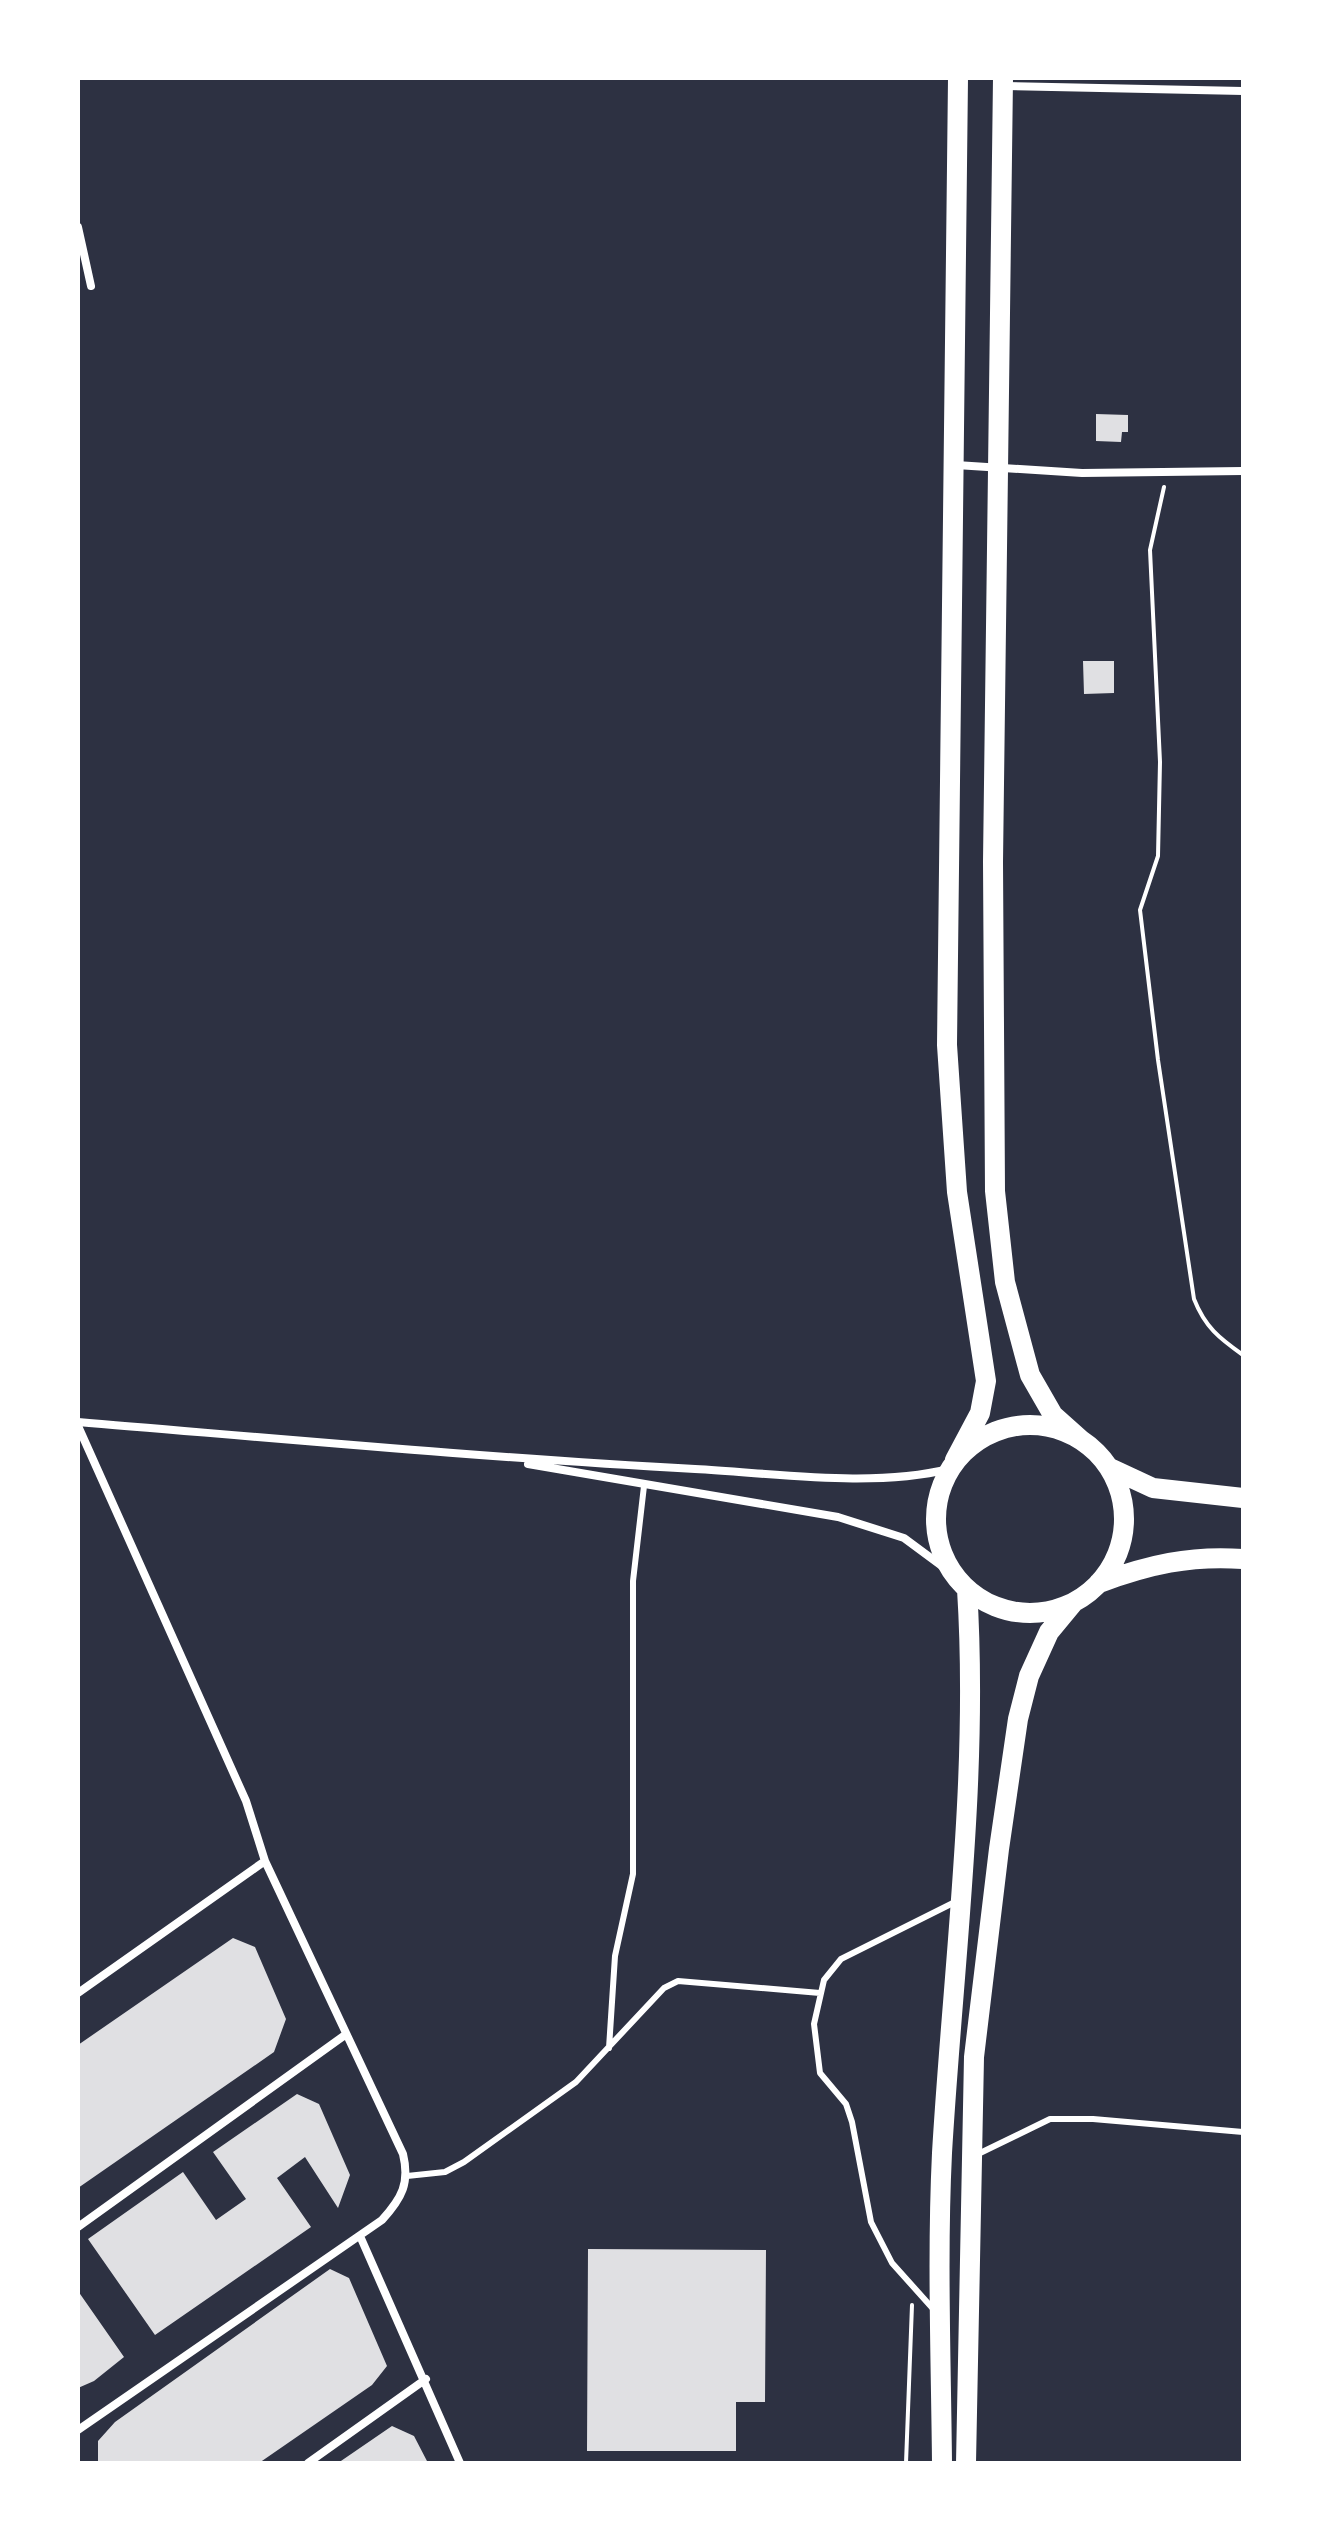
<svg xmlns="http://www.w3.org/2000/svg" width="1321" height="2541" font-family="'Playfair Display',serif">
  <style>
    .building { fill: #e0e0e3 }
    .lines { fill: none; stroke-linecap: round; stroke-linejoin: round }
    .path { stroke: #fff; stroke-width: 4 }
    .service { stroke: #fff; stroke-width: 6 }
    .minor { stroke: #fff; stroke-width: 8 }
    .trunk { stroke: #fff; stroke-width: 20 }
  </style>
  <rect width="100%" height="100%" fill="#2d3142"/>
  <path class="building" d="M1096,414L1128,415V432H1122L1121,442L1096,441Z
    M1083,661H1114V693L1084,694Z
    M233,1938L255,1947L286,2019L274,2052L78,2188V2045Z
    M297,2094L319,2104L350,2175L338,2208L305,2157L277,2178L311,2227L155,2335L88,2239L183,2172L216,2220L246,2199L213,2152Z
    M588,2249L766,2250L765,2402H736V2451H587Z
    M330,2269L349,2278L387,2366L372,2385L259,2463H98V2441L115,2422Z
    M78,2291L124,2357L94,2381L78,2388Z
    M392,2426L414,2436L428,2463H338Z"/>
  <g class="lines">
    <path class="path" d="M1164,487L1150,550L1160,762L1158,856L1140,910L1158,1060L1194,1299C1205,1327 1219,1338 1243,1355
      M906,2463L912,2305"/>
    <path class="service" d="M609,2048L615,1956L633,1874V1581L644,1486
      M976,2155L1050,2119H1093L1243,2132
      M407,2176L445,2172L464,2162L576,2082L664,1988L678,1981L820,1993
      M935,2311L892,2263L871,2222L852,2122L846,2104L820,2073L814,2024L824,1980L841,1959L955,1902"/>
    <path class="minor" d="M1004,86L1243,91
      M78,227L91,286
      M956,465L1082,473L1243,471
      M78,1422C284,1439 489,1458 695,1469C774,1473 872,1488 949,1469
      M78,1426L246,1801L265,1861L403,2154C410,2183 402,2198 382,2220L78,2430
      M528,1464L838,1517L904,1538L954,1575
      M78,1993L265,1861
      M78,2227L345,2035
      M360,2236L460,2463
      M308,2463L426,2379"/>
    <path class="trunk" d="M1003,78L993,862L995,1191L1005,1282L1030,1375L1053,1415L1081,1440
      M936 1519a94 94 0 1 1 188 0a94 94 0 1 1-188 0Z
      M955,1460L980,1413L986,1381L957,1192L947,1045L958,78
      M1110,1468L1153,1488L1243,1498
      M1099,1583C1148,1565 1190,1555 1243,1559
      M942,2463C941,2360 937,2256 942,2153C953,1966 979,1776 967,1589
      M966,2463L974,2057L999,1849L1018,1719L1029,1676L1049,1632L1073,1603"/>
  </g>
  <rect width="1321" height="2541" fill="none" stroke="#ffffff" stroke-width="160"/>
</svg>
